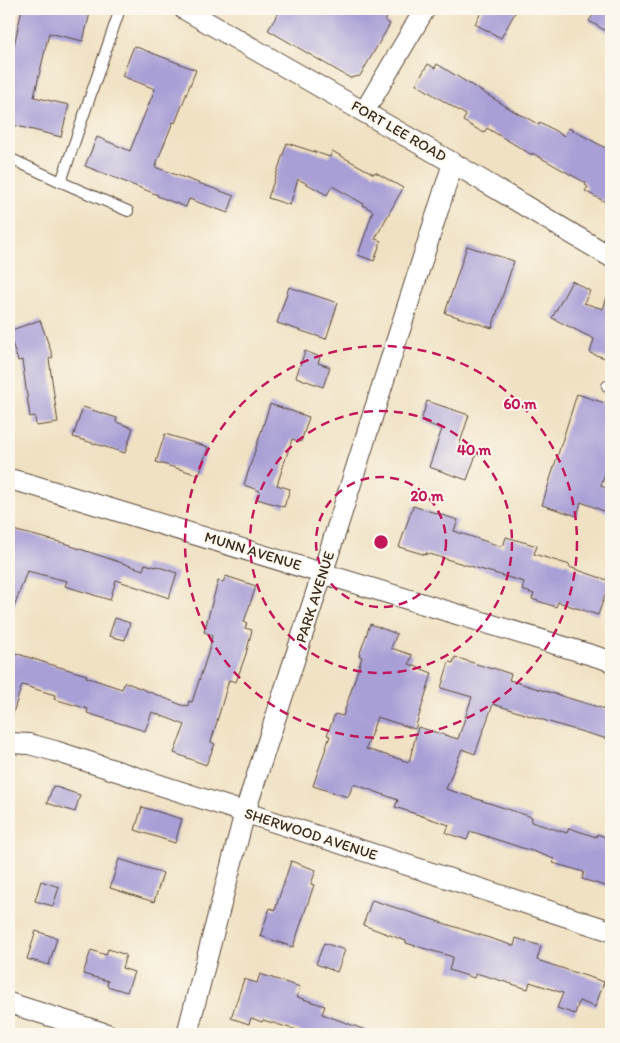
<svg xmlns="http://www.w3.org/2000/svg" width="620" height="1043" font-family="Itim,sans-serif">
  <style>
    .building { fill: #a89fd6 }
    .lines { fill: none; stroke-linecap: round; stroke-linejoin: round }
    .lane-casing { stroke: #564537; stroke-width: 12 }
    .street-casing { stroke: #564537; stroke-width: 22 }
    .lane { stroke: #fff; stroke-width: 10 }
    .street { stroke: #fff; stroke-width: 20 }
    .ring { fill: none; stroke: #c2185b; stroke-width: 2.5; stroke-dasharray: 9 6 }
    .labels { text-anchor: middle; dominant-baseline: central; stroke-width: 4; stroke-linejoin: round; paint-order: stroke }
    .street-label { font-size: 15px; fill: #3b2a1e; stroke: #fbf7ec }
    .centre { fill: #c2185b; stroke: #fbf7ec; stroke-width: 2.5 }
    .ring-label { font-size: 15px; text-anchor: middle; font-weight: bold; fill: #c2185b; stroke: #fbf7ec; stroke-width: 4; stroke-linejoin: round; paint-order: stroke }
  </style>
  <rect width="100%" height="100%" fill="#fbf7ec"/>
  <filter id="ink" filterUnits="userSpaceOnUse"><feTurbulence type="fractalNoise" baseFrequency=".02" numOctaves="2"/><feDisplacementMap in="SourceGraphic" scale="10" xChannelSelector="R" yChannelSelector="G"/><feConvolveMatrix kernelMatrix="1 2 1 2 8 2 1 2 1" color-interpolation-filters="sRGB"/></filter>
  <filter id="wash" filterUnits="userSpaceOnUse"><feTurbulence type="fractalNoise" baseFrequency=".0096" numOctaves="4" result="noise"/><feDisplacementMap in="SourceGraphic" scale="20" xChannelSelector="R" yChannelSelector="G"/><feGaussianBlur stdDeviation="1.12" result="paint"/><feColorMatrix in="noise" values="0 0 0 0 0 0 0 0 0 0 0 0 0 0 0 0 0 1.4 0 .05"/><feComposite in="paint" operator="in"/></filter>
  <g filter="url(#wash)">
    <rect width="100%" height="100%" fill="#f0e1c2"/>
    <g id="blocks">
      <path class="building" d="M22,9H91L83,41L49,33L34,97L69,105L61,137L9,124V68Z
        M281,9H392L385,21L390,24L360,76L350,78L268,30Z
        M483,9H517L501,38L475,24Z
        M597,9H611V34L589,21Z
        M134,46L196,70L175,123L173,122L155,167L234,196L228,213L189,199L186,207L157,196L158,195L85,166L97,137L130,151L139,128L155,89L122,76Z
        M428,64L435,68L437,64L522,116V115L539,125L540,122L564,136L569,128L611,151V205L585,191L588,187L585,185L586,183L532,153V155L487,128L484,133L463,121L466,115L416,84Z
        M287,143L330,157L332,151L374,174L375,172L403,188L375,239L381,241L374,261L358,255L373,211L363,205L364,204L332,186L327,195L298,179L290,205L268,198Z
        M467,246L514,261L492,328L445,313Z
        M572,281L590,291L584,303L603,309L607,297H611V360L590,353L594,339L552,318Z
        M289,287L338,303L326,339L277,323Z
        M40,320L53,357L49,359L58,423L36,426L35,416L30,417L22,360L18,361L9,334V331Z
        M305,351L320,357L318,363L330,367L323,387L296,377Z
        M577,394L611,405V455L601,486L611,490V514L581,502L577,516L542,505Z
        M427,401L469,415L459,446L477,452L467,480L429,467L442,429L421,421Z
        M270,404L309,417L301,442L292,439L277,485L290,489L284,507L257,499L260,491L244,485Z
        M83,407L117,418L116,422L133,428L125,453L73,437Z
        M165,434L208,447L199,475L156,462Z
        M413,506L458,520L454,531L503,547L506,537L537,546L534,554L570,565L569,567L610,581L598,615L558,602L556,607L532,599L534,594L522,590L524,582L426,553V555L399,547Z
        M9,529L71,545V546L143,570L145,564L156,567V566L177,573L169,598L116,580L110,600L65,586L67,581L27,571L11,616L9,615Z
        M226,576L256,586L244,622L247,623L245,628L252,630L246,654L236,682L229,680L211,742L215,744L206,765L174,753L185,725L152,712L145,731L87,713L88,709L54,699L55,695L22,685L12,716H9V651L49,664L87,675L86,677L122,689L125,682L184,706L185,705L188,706L189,701L192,702L212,641H211L212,635L204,632L218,581L223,582Z
        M115,618L130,623L125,640L109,636Z
        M370,624L397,634L391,648L412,655L409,664L432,673L415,729L377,717L366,749L409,762L418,727L458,739L472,697L441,688L449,662L453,663L455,657L492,669L493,668L511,674L509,680L611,711V740L562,726L493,704L475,754L462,749L446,789L532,817L531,822L567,833L569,828L596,837L597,834L611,839V878L608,887L582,879L584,872L553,863L554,859L538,853L473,832H470L467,840L446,833L449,825L395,807L398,800L357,785H353L348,797L313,786L330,736L327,735L335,714L343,716L362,657L359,656Z
        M53,786L80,795L75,812L47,803Z
        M142,807L182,819L175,843L135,830Z
        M119,859L163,873L154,902L110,888Z
        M291,861L316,870L311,884L314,885L293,947L260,936L270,908L275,910Z
        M41,881L59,887L53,906L35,901Z
        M372,900L514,946L516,938L541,946L537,960L604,982L595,1007L579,1001L575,1014L557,1008L563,993L530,982L528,989L476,973L474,978L449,970L453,957L406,943V941L363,925Z
        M36,931L57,938L49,965L27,959Z
        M324,943L345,950L337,972L316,964Z
        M108,949L126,955L122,968L134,972L127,992L107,986L108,981L83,974L91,950L106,955Z
        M260,974L300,987L297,997L325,1006L322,1014L371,1032L370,1034H310L263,1020L262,1022L251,1018L249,1024L231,1018L244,979L257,983Z"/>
    </g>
  </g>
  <g filter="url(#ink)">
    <use href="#blocks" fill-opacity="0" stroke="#564537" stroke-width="1"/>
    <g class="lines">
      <g class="lane-casing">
        <path id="lane" d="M9,158L61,182L120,9
          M61,182L128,211
          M607,386H611"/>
      </g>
      <g class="street-casing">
        <path id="street" d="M184,9L453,163L611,257
          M364,112L425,9
          M9,479L32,485L611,661
          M9,743L29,744L55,751L611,931
          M9,1003L107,1034
          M187,1034L245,812L328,556L453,163"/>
      </g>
      <use href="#lane" class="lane"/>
      <use href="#street" class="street"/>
    </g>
  </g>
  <g class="ring">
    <circle cx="381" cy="542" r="65"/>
    <circle cx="381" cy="542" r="131"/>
    <circle cx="381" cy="542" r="196"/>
  </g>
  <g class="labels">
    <g class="street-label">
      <text transform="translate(399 131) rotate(30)">FORT LEE ROAD</text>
      <text transform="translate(253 551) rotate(17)">MUNN AVENUE</text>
      <text transform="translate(315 597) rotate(-72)">PARK AVENUE</text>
      <text transform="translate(311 834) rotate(18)">SHERWOOD AVENUE</text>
    </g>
  </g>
  <circle cx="381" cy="542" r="8" class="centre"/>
  <g class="ring-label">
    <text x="520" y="409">60 m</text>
    <text x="474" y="455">40 m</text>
    <text x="427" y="501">20 m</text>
  </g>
  <rect width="620" height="1043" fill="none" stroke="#fbf7ec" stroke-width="30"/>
</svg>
